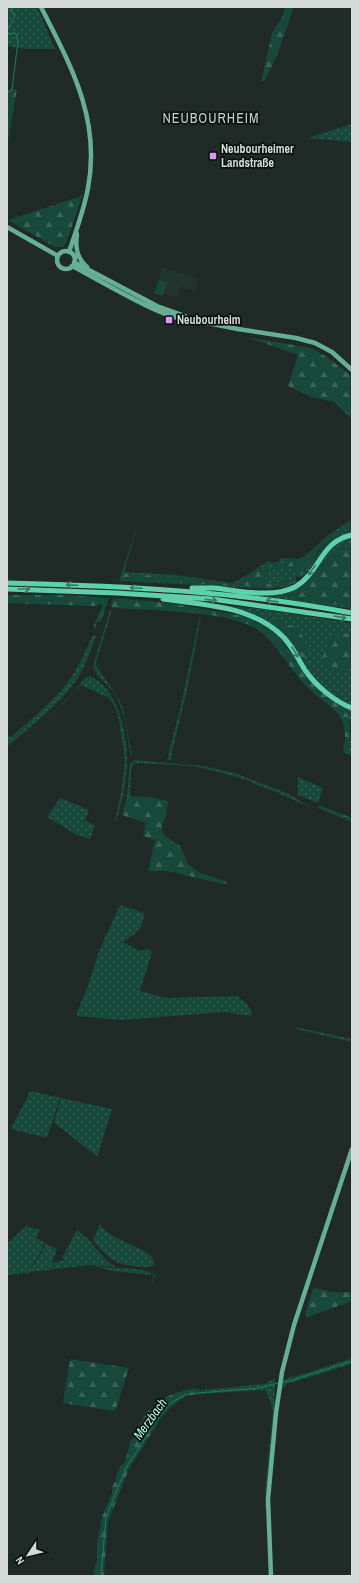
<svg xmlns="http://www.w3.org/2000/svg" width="359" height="1583" font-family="'Archivo Narrow',sans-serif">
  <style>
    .built { fill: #23342e }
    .green { fill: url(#green-dots) }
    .forest { fill: url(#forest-firs) }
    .pitch { fill: #17493a }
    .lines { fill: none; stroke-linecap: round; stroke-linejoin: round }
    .stream { stroke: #187e62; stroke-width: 1 }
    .major { stroke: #65af96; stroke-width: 4.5 }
    .highway { stroke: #5ed1ab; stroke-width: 5 }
    .oneway { stroke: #3a7b65 }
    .poi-dot { fill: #df98f2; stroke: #0d1110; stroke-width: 1.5 }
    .labels { text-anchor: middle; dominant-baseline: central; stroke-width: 3.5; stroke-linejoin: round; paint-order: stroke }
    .poi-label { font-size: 12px; font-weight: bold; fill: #d3dad7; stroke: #0d1110; text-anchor: start }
    .water-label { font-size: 13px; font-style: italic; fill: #a5f9da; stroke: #0d1110 }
    .quarter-label { font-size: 14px; letter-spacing: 1px; fill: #c4d1cb; stroke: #0d1110 }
  </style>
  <defs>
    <pattern id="green-dots" width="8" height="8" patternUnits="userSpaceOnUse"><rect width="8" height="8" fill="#17493a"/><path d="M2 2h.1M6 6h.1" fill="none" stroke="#386356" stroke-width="1.8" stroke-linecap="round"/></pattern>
    <pattern id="forest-firs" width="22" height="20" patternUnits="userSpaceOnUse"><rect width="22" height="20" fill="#17493a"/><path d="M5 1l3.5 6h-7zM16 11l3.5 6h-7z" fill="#386356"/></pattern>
  </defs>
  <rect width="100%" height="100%" fill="#202a26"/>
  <path class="built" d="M162,267L197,278L199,279L195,291L181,287L177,298L164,293L167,282L159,280Z"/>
  <path class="green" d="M7,7H37L55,49H26L7,46Z
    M352,124V142L307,138Z
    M352,519V522L330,536L308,558L294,562L286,561L279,565L261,568L237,584L217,583L180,577L135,575L121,581L273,587L290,584L294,580L266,584L265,571L294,566L297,576C310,570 314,555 324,546C332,537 342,532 352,526V533C327,536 319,558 304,576L295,577L297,582L287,587L267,589L119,581L139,520L124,572L176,575L231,583L237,581L269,561L271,563L278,562L281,558L299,559L304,557L327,536Z
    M352,537V545L332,552L300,591L291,593L287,596L352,607V609L241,593H260L293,589L336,543Z
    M196,602L261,609L352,623V707L345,704L323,687L312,676L296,650L266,622Z
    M110,610H112L96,662V665L119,700L123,709L132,756L130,753C127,733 125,711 114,693C107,684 97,676 93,666Z
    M200,616L201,617L187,690L171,756L172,758L171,760H167L181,705Z
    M93,635L96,636C91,650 86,663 79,676C61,704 32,725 7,747V736L11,737C32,718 56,700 72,676C81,664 86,648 93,635Z
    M90,676C119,689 128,736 127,764C126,784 122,803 116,822L115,821L121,793L125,760L119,721L116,709L109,698L81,685L65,702L49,716L74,692L84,679Z
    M332,698L352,710V756L347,754C353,727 355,718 332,698Z
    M134,760L203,766L235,773L289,794L311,808L315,812L311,808L274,791L257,785L247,780L225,774L194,766L134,763L131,769L130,796H127L130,764Z
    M298,777L323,788L318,803L298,795Z
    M60,798L89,810L85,821L95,825L90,839L77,835L47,817Z
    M120,905L144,913C143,931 136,932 123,942L139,951L147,949L152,952L140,991L166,998L238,996V997C244,1000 252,1009 252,1016L223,1012L122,1020L77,1016V1012L88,986L99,951Z
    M295,1027L352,1039V1042L296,1029Z
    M32,1091L60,1098L47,1138L11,1129L30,1092Z
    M61,1098L112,1109L97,1157L55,1123L54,1121Z
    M100,1224C107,1238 140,1246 151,1256C153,1258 154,1262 155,1265C148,1268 142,1267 134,1266C113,1264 106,1256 93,1240Z
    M26,1226L40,1230L36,1238L45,1243L29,1273L7,1275V1244Z
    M77,1230L87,1238L106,1260L116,1267L89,1265L30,1272L46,1244L57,1249L52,1263L65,1260L62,1258Z
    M95,1266C114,1269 136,1266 154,1274L155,1277L152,1286L154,1275L112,1271Z
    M352,1358V1364L287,1384L281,1391L284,1379L300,1375Z
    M275,1378L274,1415L267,1510H265L266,1481L273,1411L269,1398L265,1390L200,1394L201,1390L265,1384Z"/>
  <path class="forest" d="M285,7H294L278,53L265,80L261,82L272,33L282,17Z
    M7,89H17L7,148Z
    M82,196L67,241L63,247H55L8,220Z
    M247,337L311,348L327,357L352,376V418L342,410L335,402L311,397L288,386L298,355Z
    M352,522V526C340,534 328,539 319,550C312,559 308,576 295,576L294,566L265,571L266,584L295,580L290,584L273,587L121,581L123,574L180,577L217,583L237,584L261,568L279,565L286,561L294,562L308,558L330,536Z
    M352,545V607L287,597L291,593L300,591L332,552Z
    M7,595H68L109,598L101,621L97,622L94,631V625L102,606L101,603L97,606L7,603Z
    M113,598L169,603L244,616L270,629L278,636L298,661L305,676L342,708L348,715L350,728V738L347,754L343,751C343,747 345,743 345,739C346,708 322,704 305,685C289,668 278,645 258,630C233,611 146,610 113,608L111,606Z
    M274,621H278L285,624L293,626L297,633H301L309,648L308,657H301L294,644L273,624Z
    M352,633V666C325,688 312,657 335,634Z
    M127,796L149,797L168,801L166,816L162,825V831L164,835L180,846L188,864L198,872L225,881L228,883L223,884L168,871H148L155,840L143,836L146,823L122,815Z
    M319,805L352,818V822L318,808Z
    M316,1288L331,1292H352V1301C337,1307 321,1311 307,1318L305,1314L313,1289Z
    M70,1359L129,1368L116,1409L113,1411L63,1403Z
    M194,1388L201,1390L200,1394L186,1396L171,1407L161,1418L129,1469L108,1522L104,1576H93V1572L97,1562V1544L102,1517L112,1493V1487L116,1480V1476L120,1467L125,1462L131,1440L134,1437L146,1412L149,1410H152C161,1396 178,1392 194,1388Z"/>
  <path class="pitch" d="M159,280L167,282L163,296L154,293Z"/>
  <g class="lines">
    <path class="stream" d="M7,31L9,34L14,33L16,34L18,41L12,90L7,93
      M7,31L15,15L11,11L14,7
      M283,1382L293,1380L352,1361
      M101,1576L106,1517L126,1468L158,1418L170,1403L187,1394L259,1388L278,1383"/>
    <path class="major" d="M41,7C71,66 101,119 88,188C84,210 76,231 69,252
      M7,227L58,256
      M77,234C75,248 77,258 87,267
      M57 260a9 9 0 1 1 18 0a9 9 0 1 1-18 0Z
      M74,262L157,306L185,316L187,319L238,329L296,338L315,343L332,352L352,370
      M72,266C96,278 164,320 187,319
      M271,1576L268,1499L276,1413L282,1372L294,1325L352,1149"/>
    <path class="highway" d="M7,583C122,586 238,591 352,613
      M192,588C199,588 206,588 213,588C238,590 271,599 295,587C320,573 320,541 352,535
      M7,589L117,593L212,599L352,619
      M163,599C202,605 247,605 279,633C291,643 297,657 305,670C315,685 335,702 352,708"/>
  </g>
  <defs><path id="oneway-shaft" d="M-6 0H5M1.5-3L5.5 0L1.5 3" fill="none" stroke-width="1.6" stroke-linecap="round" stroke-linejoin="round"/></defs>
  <g class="oneway">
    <use href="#oneway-shaft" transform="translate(312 570) rotate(125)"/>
    <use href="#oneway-shaft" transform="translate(72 585) rotate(-178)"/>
    <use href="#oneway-shaft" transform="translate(136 588) rotate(-177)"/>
    <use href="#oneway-shaft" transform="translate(24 589)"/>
    <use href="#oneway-shaft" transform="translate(211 600) rotate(6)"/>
    <use href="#oneway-shaft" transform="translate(272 601) rotate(-172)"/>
    <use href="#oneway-shaft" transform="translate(340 617) rotate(10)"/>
    <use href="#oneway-shaft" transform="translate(295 652) rotate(58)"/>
  </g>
  <g class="poi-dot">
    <rect x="209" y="152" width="8" height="8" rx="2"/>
    <rect x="165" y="316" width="8" height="8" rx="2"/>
  </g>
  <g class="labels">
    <g class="poi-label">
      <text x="221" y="149">Neubourheimer<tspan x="221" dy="14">Landstraße</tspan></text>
      <text x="177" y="320">Neubourheim</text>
    </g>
    <g class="water-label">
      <text transform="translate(150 1419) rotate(-54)">Merzbach</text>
    </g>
    <g class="quarter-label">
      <text x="211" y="118">NEUBOURHEIM</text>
    </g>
  </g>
  <rect width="359" height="1583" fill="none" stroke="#d3dad7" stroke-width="16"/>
  <g transform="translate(28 1555) rotate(235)" stroke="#0d1110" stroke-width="3" paint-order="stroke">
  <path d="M0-3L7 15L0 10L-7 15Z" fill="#d3dad7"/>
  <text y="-6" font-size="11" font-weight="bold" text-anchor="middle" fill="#d3dad7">N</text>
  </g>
</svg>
